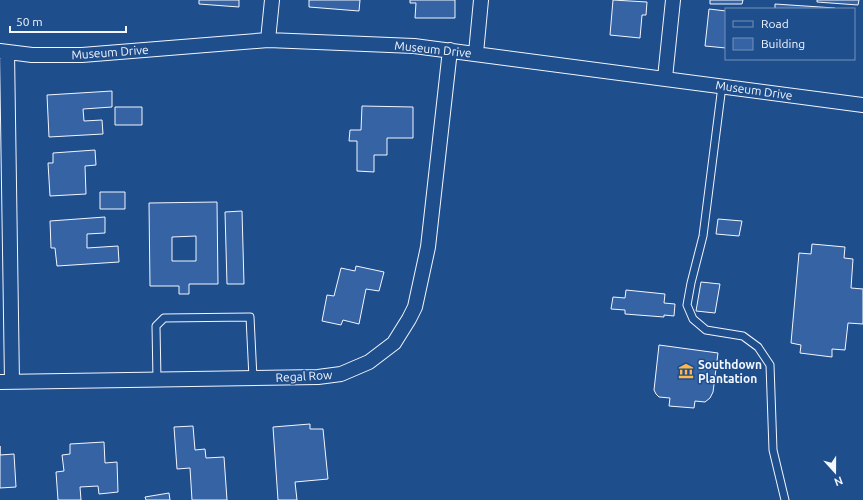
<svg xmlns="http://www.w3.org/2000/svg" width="863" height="500" font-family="Ubuntu,sans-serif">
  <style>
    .building { fill: #3563a3; stroke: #f2f6ff; fill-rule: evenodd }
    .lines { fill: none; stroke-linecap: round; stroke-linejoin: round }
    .lane-casing { stroke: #f2f6ff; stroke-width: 9 }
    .street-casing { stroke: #f2f6ff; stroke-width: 16 }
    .lane { stroke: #1f4e8c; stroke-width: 7 }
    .street { stroke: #1f4e8c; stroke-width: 14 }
    .labels { text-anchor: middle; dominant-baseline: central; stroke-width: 3; stroke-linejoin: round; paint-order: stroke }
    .street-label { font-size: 12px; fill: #f2f6ff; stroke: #1f4e8c }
    .poi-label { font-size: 12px; font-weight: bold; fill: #f2f6ff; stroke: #1f4e8c; text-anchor: start }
  </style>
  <rect width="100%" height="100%" fill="#1f4e8c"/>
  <path class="building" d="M199,0H239V7L199,4Z
    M309,0H360L359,11L309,7Z
    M410,0H455V18H415L416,3H410Z
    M613,0L647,2L646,15H642L640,38L610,35Z
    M710,0H743L742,4H710Z
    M817,0H859L858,5L817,2Z
    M775,4L835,8V9H775Z
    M709,9L726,11V48L705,46Z
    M112,91V107L83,109L84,121L102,120L103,134L49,137L47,95Z
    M362,106L413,107V138H387V155H374V172L357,171V141H349L350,130H361Z
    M115,107H142V125H115Z
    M95,150L96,165L85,166L86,194L50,196L48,163H53V153Z
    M100,192H125V209H100Z
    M217,202L218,284H189V294H179V286H150L149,203ZM196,236V261H172V237Z
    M242,211L244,284H227L225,212Z
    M105,217V233L87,234V248L118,246L119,262L57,266L55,248H51L50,221Z
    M718,219L742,221L739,236L716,234Z
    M812,244L845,247L844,258L853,259L851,288L863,289V324L848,323L845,350L832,349V357L800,353L801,345L791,343L799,253L811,254Z
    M356,266L384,272L379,291L366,289L359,324L343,320L341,325L322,321L327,295L334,296L341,268L355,271Z
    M701,282L720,284L715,313L696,311Z
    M626,290L665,294L664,303L675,304L674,316L664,315V317L625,314V310L611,309L613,297L625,298Z
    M659,345L718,353L713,392L710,398L705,402L695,401L694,408L669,406L670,398L659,397L656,394L654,390Z
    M310,424V429H323L328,479L295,482L297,500H278L273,427Z
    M193,426L195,450L205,449L206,458L224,457L227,500H192L190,468L177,469L174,427Z
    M104,442L105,463L117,462L118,492L99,494L98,486L80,487L81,500H58L56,472L64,471L62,455L70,454V444Z
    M0,446V455L14,454L16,487L0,488Z
    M169,493L170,500H146L145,497Z"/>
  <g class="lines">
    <g class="lane-casing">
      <path id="lane" d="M722,86L703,236L691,283L687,305L693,319L706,330L743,336L758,347L770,365L773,450L785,500
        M157,380L156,326L164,318L250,317L253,378"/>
    </g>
    <g class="street-casing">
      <path id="street" d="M268,40L272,0
        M0,51L32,55H82L268,40L414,46L863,105
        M7,52L12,382
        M476,53L481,0
        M665,78L673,0
        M0,382L318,377L341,374L369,362L394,343L409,319L415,307L428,247L450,50"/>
    </g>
    <use href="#lane" class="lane"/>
    <use href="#street" class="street"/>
  </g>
  <defs>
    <g id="museum-bare" transform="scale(1.2)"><path d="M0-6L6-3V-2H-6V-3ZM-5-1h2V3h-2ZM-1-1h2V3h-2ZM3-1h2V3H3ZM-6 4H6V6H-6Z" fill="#ffb74d" stroke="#1f4e8c" stroke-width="2.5" paint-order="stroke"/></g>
  </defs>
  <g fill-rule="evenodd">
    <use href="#museum-bare" x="686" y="371"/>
  </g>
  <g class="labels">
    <g class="street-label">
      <text transform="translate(433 49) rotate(6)">Museum Drive</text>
      <text transform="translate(110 52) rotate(-4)">Museum Drive</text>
      <text transform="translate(754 90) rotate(8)">Museum Drive</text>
      <text transform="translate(304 376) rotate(-3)">Regal Row</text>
    </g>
    <g class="poi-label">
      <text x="698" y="364">Southdown<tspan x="698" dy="14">Plantation</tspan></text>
    </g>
  </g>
  <rect x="725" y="8" width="130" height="52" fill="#1f4e8c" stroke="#7391ba"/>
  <rect x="733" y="21" width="20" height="6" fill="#1f4e8c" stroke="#7391ba"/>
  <text x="761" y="28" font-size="12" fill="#f2f6ff">Road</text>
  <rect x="733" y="38" width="20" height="12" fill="#3563a3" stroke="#7391ba"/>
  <text x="761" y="48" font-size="12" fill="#f2f6ff">Building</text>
  <g transform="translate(835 472) rotate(159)" stroke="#1f4e8c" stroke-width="3" paint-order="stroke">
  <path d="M0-3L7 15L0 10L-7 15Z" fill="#f2f6ff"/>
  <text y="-6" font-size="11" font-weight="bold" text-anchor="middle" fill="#f2f6ff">N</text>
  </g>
  <path d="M10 26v6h116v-6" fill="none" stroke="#f2f6ff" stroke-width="2"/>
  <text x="16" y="26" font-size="12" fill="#f2f6ff" stroke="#1f4e8c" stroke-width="3" paint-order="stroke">50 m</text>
</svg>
